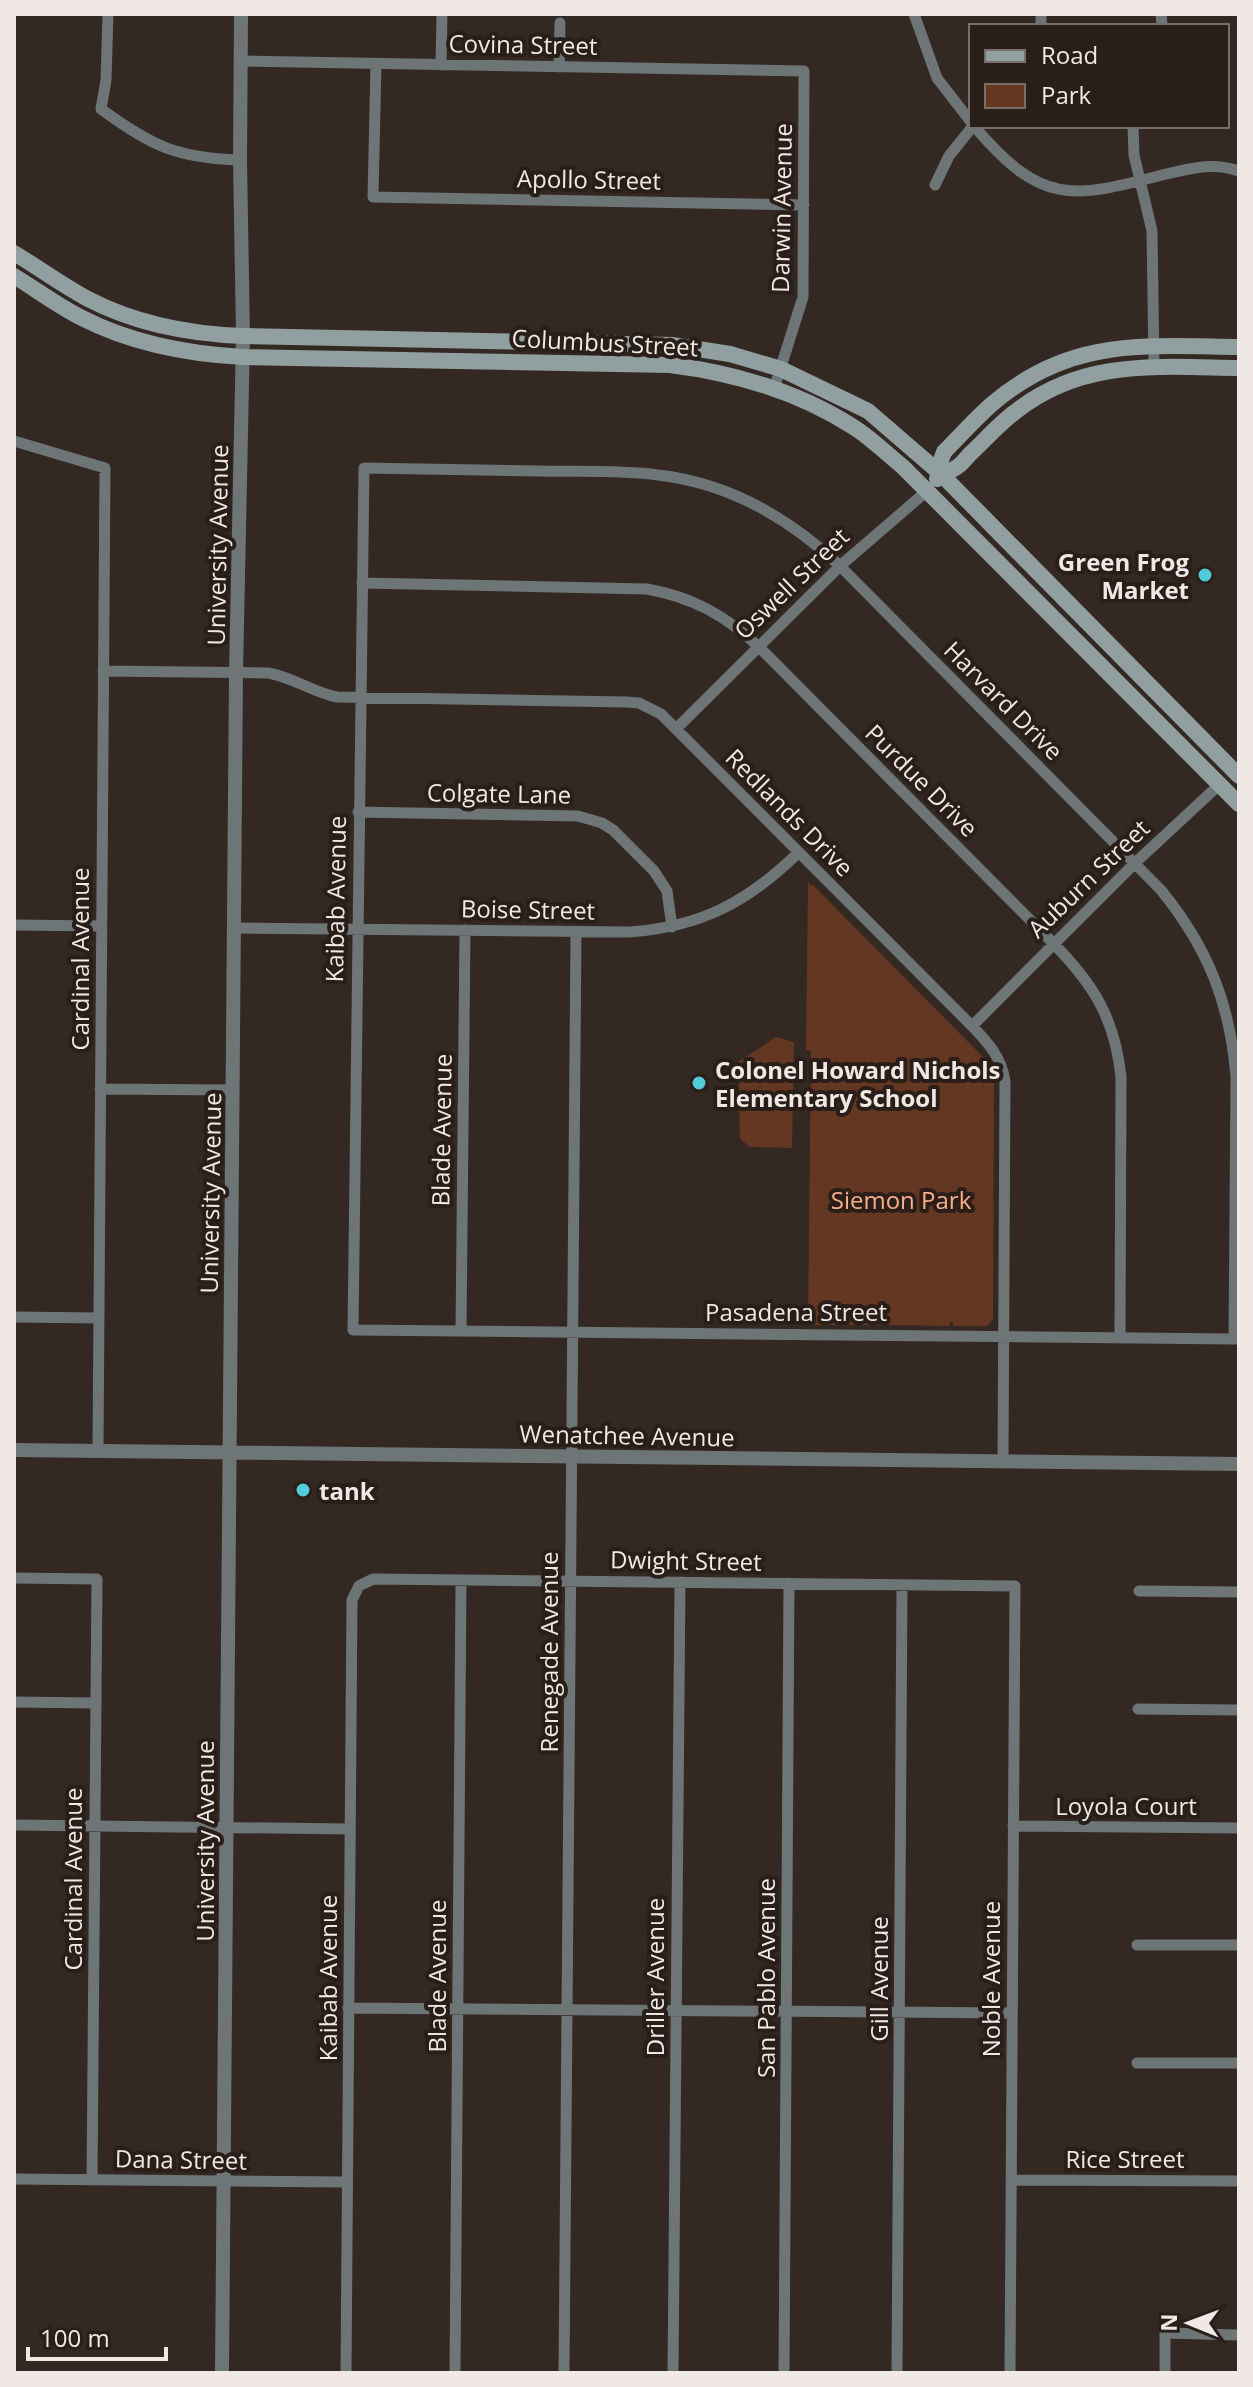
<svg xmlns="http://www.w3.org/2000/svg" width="1253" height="2387" font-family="'Open Sans',sans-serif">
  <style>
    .green { fill: #633722 }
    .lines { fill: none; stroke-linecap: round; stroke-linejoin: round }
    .minor { stroke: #6d7576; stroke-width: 11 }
    .tertiary { stroke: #6d7576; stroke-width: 14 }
    .secondary { stroke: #929fa0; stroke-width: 16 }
    .poi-dot { fill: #52cbd9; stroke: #2a1e18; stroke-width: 3 }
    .labels { text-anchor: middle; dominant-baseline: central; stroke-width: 8; stroke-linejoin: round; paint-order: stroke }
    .street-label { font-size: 24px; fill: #f0e8e4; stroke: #2a1e18 }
    .poi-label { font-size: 24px; font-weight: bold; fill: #f0e8e4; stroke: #2a1e18; text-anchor: start }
    .park-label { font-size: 24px; fill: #f9ad8a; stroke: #2a1e18 }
  </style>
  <rect width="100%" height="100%" fill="#342822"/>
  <path class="green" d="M808,882L811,885L812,884L987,1061L994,1082L993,1319L987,1326H953V1322H950L949,1326L881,1325L879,1322L878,1325H811V1321H808L811,1051L806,1050Z
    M776,1037L794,1042L792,1148L750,1147L740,1139L738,1062Z"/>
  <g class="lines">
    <path class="minor" d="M108,14L106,80L101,109C152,146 176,158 240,160
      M914,14L937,78L971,122
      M1041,14V26
      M1161,14L1162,26
      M241,61L804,71L803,297L774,389
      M376,64L373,197L804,205
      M441,65L442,14
      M559,67L560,23
      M974,126C1042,206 1071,199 1166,174C1192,168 1213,162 1239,171
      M1133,126L1134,155L1152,231L1154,367
      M935,185L949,156L973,126
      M14,441L105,468L98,1451
      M362,583L647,589C692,597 725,615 759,647L1054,944C1094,985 1115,1019 1121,1077L1120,1337
      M103,671L268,673C293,677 312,692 337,697L626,702L639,703L661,714L972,1026C988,1043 1001,1056 1005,1081L1003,1461
      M676,729L840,566L928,490
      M358,812L578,816L602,823L613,830L654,871L667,891L672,927
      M14,925L101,926
      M234,928L629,932C701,927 748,902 799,852
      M972,1026L1135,863L1220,784
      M100,1089L233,1090
      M14,1317L99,1318
      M461,1331L465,930
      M1234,1339L1236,1077C1230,1003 1208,948 1161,890L840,566C788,517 729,483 658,475C619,470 580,472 541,471C482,470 423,469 364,468L353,1330L1234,1339H1239
      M14,1578L97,1579L92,2180
      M1139,1591L1239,1592
      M14,1702L96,1703
      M1138,1709L1239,1710
      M14,1825L350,1829
      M1013,1826L1239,1828
      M1137,1945H1239
      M348,2008L1012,2013
      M1137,2063H1239
      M14,2179L347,2182
      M1011,2180L1239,2181
      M346,2373L352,1600L359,1586L373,1579L1015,1586L1010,2373
      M455,2373L461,1580
      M564,2373L576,932
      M673,2373L680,1582
      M784,2373L789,1583
      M897,2373L902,1585
      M1165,2373V2333L1239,2335"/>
    <path class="tertiary" d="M14,1450L1239,1464
      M222,2373L236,673L243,336L240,160L241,14"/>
    <path class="secondary" d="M14,253C39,268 62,285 88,299C136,324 189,334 243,336L672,345L730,354L781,369L868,411L941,474L1239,776
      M14,276C37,290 58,306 82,318C133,344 187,354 243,357L670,365C735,373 799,392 855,428C872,439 887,454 903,467L1239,804
      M941,474L940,463L944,452C960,436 975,419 992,404C1070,337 1144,346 1239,347
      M937,479C943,472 950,472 957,467C962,464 966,458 970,454C985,440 999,424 1015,412C1083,358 1159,367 1239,368"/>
  </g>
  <g class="poi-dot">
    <circle cx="1205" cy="575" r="8"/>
    <circle cx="699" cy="1083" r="8"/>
    <circle cx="303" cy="1490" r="8"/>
  </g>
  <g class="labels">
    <g class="street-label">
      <text transform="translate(523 44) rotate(1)">Covina Street</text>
      <text transform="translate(589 179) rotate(1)">Apollo Street</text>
      <text transform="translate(781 208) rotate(-89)">Darwin Avenue</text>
      <text transform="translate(605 342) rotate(3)">Columbus Street</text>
      <text transform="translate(217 545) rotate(-89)">University Avenue</text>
      <text transform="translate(791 583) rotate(-44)">Oswell Street</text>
      <text transform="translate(1004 700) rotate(45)">Harvard Drive</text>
      <text transform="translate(922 780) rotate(45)">Purdue Drive</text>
      <text transform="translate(499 793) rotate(1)">Colgate Lane</text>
      <text transform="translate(790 812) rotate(45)">Redlands Drive</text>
      <text transform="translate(1088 878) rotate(-44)">Auburn Street</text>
      <text transform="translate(335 899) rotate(-89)">Kaibab Avenue</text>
      <text transform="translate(528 909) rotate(1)">Boise Street</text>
      <text transform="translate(79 959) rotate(-90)">Cardinal Avenue</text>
      <text transform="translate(441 1130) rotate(-89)">Blade Avenue</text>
      <text transform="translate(210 1193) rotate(-89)">University Avenue</text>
      <text x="796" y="1311">Pasadena Street</text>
      <text transform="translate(627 1435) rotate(1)">Wenatchee Avenue</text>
      <text transform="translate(686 1560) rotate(1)">Dwight Street</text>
      <text transform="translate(548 1652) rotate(-90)">Renegade Avenue</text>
      <text x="1126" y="1805">Loyola Court</text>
      <text transform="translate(204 1841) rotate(-90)">University Avenue</text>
      <text transform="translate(72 1879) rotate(-90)">Cardinal Avenue</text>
      <text transform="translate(436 1976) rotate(-90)">Blade Avenue</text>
      <text transform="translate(654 1977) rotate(-90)">Driller Avenue</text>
      <text transform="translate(327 1978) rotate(-90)">Kaibab Avenue</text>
      <text transform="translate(765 1978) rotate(-90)">San Pablo Avenue</text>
      <text transform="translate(878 1979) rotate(-90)">Gill Avenue</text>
      <text transform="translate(990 1979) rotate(-90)">Noble Avenue</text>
      <text x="1125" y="2158">Rice Street</text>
      <text transform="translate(181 2159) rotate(1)">Dana Street</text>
    </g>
    <g class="poi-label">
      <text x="1189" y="561" text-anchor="end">Green Frog<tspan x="1189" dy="28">Market</tspan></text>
      <text x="715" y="1069">Colonel Howard Nichols<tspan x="715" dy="28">Elementary School</tspan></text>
      <text x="319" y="1490">tank</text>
    </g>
    <g class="park-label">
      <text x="901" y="1199">Siemon Park</text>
    </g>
  </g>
  <rect width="1253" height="2387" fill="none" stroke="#f0e8e4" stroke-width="32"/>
  <rect x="969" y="24" width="260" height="104" fill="#2a1e18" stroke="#796f6a" stroke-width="2"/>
  <rect x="985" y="50" width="40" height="12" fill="#929fa0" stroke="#796f6a" stroke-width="2"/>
  <text x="1041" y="64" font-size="24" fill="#f0e8e4">Road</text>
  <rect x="985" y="84" width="40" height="24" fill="#633722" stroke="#796f6a" stroke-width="2"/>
  <text x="1041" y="104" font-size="24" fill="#f0e8e4">Park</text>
  <g transform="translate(1189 2323) rotate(271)" stroke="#2a1e18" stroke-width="6" paint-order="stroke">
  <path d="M0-6L14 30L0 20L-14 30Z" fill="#f0e8e4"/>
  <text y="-12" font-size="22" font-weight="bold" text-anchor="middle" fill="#f0e8e4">N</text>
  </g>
  <path d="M28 2347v12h138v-12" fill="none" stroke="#f0e8e4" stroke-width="4"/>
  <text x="40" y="2347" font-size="24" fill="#f0e8e4" stroke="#2a1e18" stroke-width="6" paint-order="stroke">100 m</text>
</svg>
